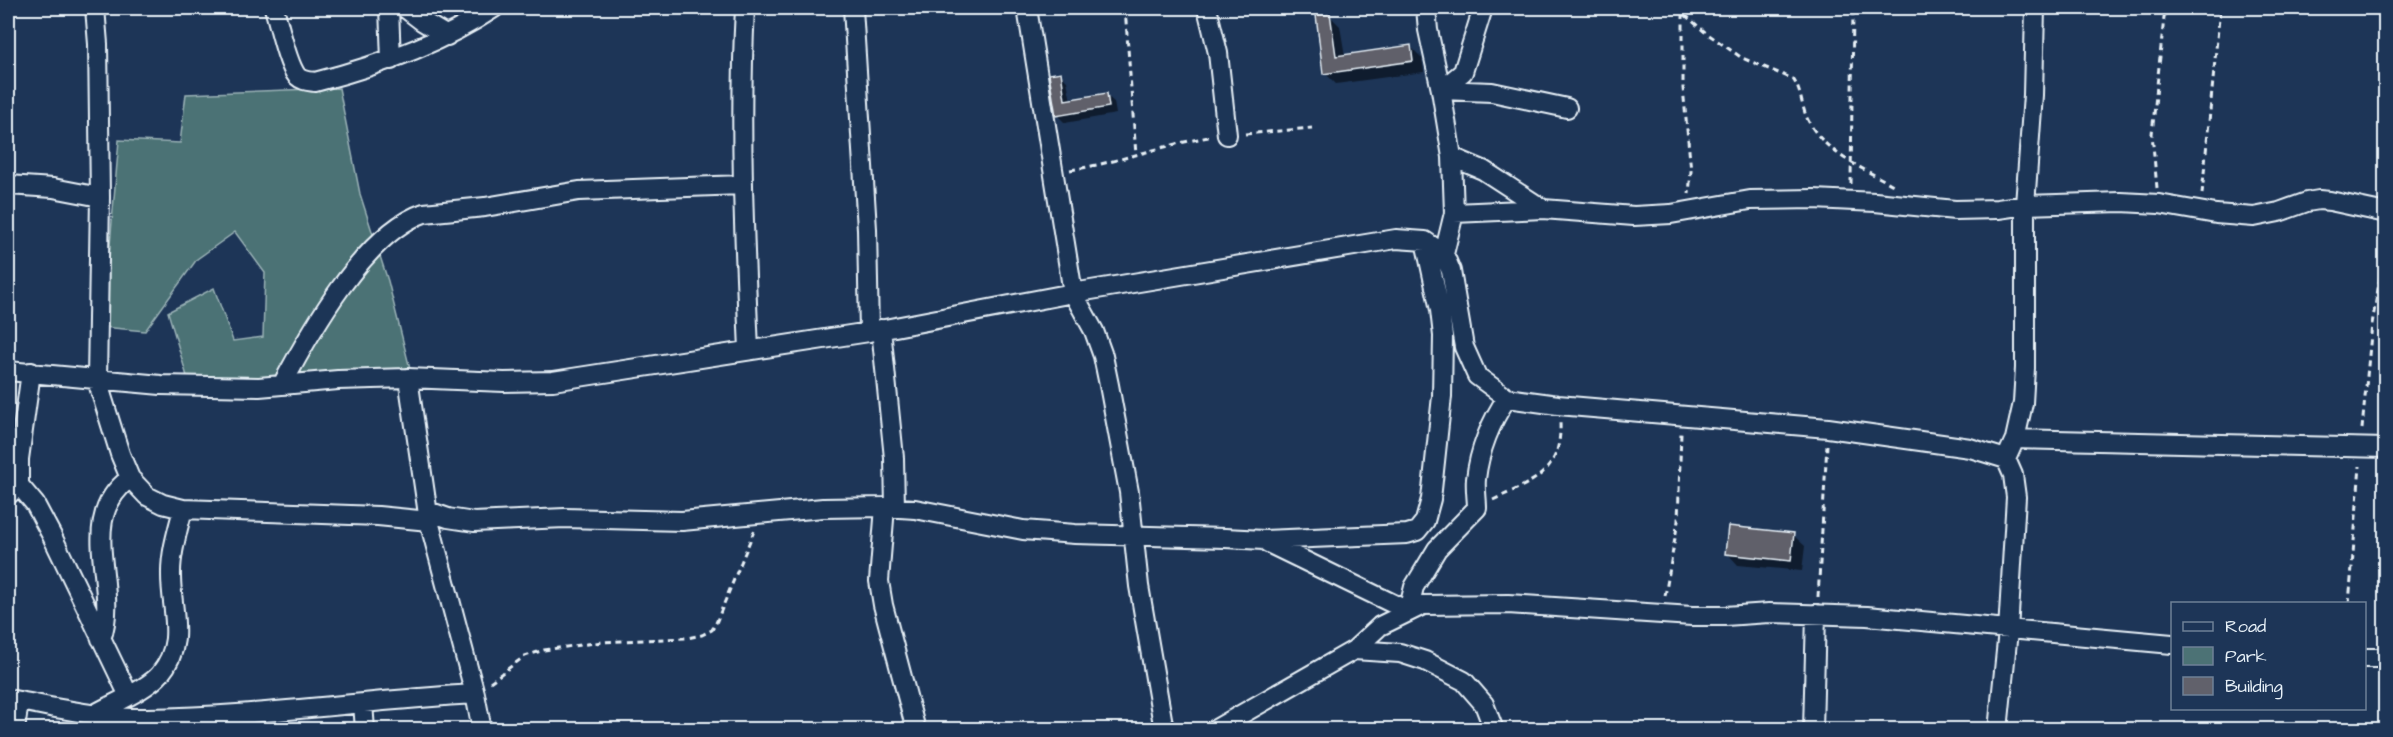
<svg xmlns="http://www.w3.org/2000/svg" width="2393" height="737" font-family="'Architects Daughter',sans-serif">
  <style>
    .green { fill: #4c7275; stroke: #9ab2b6; stroke-width: 1.5 }
    .shadow { fill: #0007 }
    .building { fill: #61616b; stroke: #e8f1f8; stroke-width: 1.5 }
    .lines { fill: none; stroke-linecap: round; stroke-linejoin: round }
    .minor-casing { stroke: #e8f1f8; stroke-width: 22 }
    .path { stroke: #e8f1f8; stroke-width: 3; stroke-dasharray: 6 4.5; stroke-linecap: butt }
    .minor { stroke: #1d3557; stroke-width: 18 }
  </style>
  <rect width="100%" height="100%" fill="#1d3557"/>
  <filter id="ink" filterUnits="userSpaceOnUse"><feTurbulence type="fractalNoise" baseFrequency=".0167" numOctaves="2"/><feDisplacementMap in="SourceGraphic" scale="12" xChannelSelector="R" yChannelSelector="G"/><feConvolveMatrix kernelMatrix="1 2 1 2 8 2 1 2 1" color-interpolation-filters="sRGB"/></filter>
  <g filter="url(#ink)">
    <path class="green" d="M339,88L360,194L388,281L410,369L191,390L168,312L214,288L233,341L263,337L265,273L235,232L197,259L145,331L103,327L119,140L180,143L186,94Z"/>
    <path class="shadow" d="M1329,15L1340,26L1345,56L1411,47L1422,58L1424,72L1336,84L1325,73Z
      M1060,74L1067,81L1071,101L1106,95L1114,102L1116,114L1065,123L1057,115Z
      M1793,535L1805,546L1802,571L1738,565L1727,553Z"/>
    <path class="building" d="M1330,13L1336,56L1411,45L1413,61L1323,74L1316,15Z
      M1061,72L1065,100L1107,93L1109,107L1056,116L1049,74Z
      M1728,526L1794,533L1791,561L1725,554Z"/>
    <g class="lines">
      <g class="minor-casing">
        <path id="minor" d="M95,8L98,44L100,197L97,380L120,454L130,478L147,496L163,504L183,509L378,516L429,521L475,694L482,730
          M274,8C279,24 287,64 297,76C302,81 309,81 315,82C378,66 440,44 494,8
          M389,8L391,60
          M405,8L422,21L447,36
          M745,8C739,122 744,236 749,350
          M853,8L867,229L869,332
          M1027,8L1073,293L1094,331L1103,356L1109,385L1129,492L1139,586L1164,730
          M1207,8L1218,53L1227,135
          M1426,8L1428,30L1441,90L1492,92L1567,108
          M1452,157L1483,170L1543,209
          M8,185L53,188L100,197
          M1454,213L1452,157L1441,90L1463,72L1483,8
          M1444,254L1454,213L1543,209L1634,216L1671,214L1750,200L1814,199L1875,202L1955,210L1998,209L2025,205L2121,202L2159,204L2216,214L2254,217L2279,212L2307,202L2319,200L2330,201L2386,213
          M881,329L894,458L895,507
          M8,371L161,385L259,387L338,380L408,378L504,382L553,381L869,332L1073,293L1396,239L1425,241L1444,254L1451,271L1464,347L1477,376L1507,398L1558,405L1828,428L1970,448L2006,459L2013,475L2016,497L2008,631L1998,730
          M408,378L429,521
          M282,385C310,332 365,233 424,213L485,207L579,191L742,185
          M2015,439L2386,448
          M2006,459L2015,439L2023,403L2025,368V205L2033,95L2035,8
          M19,485L35,504L52,536L129,696
          M8,495L19,485V459L31,372
          M885,507L879,581L883,605L916,730
          M428,511L448,518L474,522L565,518L682,521L823,508L885,507L915,509L1023,530L1075,534L1225,538L1264,540L1407,534L1417,531L1425,521L1431,499L1442,396L1443,336L1440,310L1425,241
          M1268,543L1408,611L1414,587L1437,549L1477,508C1477,499 1475,488 1476,479C1479,451 1491,421 1507,398
          M101,639C121,585 74,520 130,478
          M1354,650L1400,653L1425,661L1464,681L1484,704L1494,730
          M2364,658H2386
          M8,699C54,707 100,719 147,718C257,717 366,700 475,694
          M363,703L365,730
          M93,715C110,705 148,689 160,674C187,641 170,610 171,572C171,551 178,529 183,509
          M15,730L19,701
          M1214,730L1354,650L1380,626L1423,605L1508,604L1692,616H1725L1769,613L1867,616L2172,644
          M1813,730L1816,614"/>
      </g>
      <path class="path" d="M1125,8L1136,155
        M1304,8L1306,14
        M1677,8L1705,32L1742,58L1793,79C1802,91 1801,108 1809,122C1827,155 1863,168 1893,185
        M1683,13V88L1691,171L1689,194
        M1245,134L1312,128
        M1070,170C1117,163 1162,145 1209,137
        M1851,184L1853,8
        M2157,188L2152,134L2165,8
        M2202,194L2220,8
        M2362,429L2372,324L2386,243
        M1493,500C1533,481 1562,473 1560,422
        M1665,596L1678,521L1681,433
        M1818,597L1827,445
        M2349,604L2360,466
        M490,682L525,656L544,650L602,642L687,638L702,635L712,630L716,623L754,531"/>
      <use href="#minor" class="minor"/>
    </g>
  </g>
  <rect width="2393" height="737" fill="none" stroke="#1d3557" stroke-width="30"/>
  <rect x="15" y="15" width="2363" height="707" fill="none" stroke="#e8f1f8" stroke-width="2" filter="url(#ink)"/>
  <rect x="2171" y="602" width="195" height="108" fill="#1d3557" stroke="#6e8097" stroke-width="1.5"/>
  <rect x="2183" y="622" width="30" height="9" fill="#1d3557" stroke="#6e8097" stroke-width="1.5"/>
  <text x="2225" y="632" font-size="18" fill="#e8f1f8">Road</text>
  <rect x="2183" y="647" width="30" height="18" fill="#4c7275" stroke="#6e8097" stroke-width="1.5"/>
  <text x="2225" y="662" font-size="18" fill="#e8f1f8">Park</text>
  <rect x="2183" y="677" width="30" height="18" fill="#61616b" stroke="#6e8097" stroke-width="1.5"/>
  <text x="2225" y="692" font-size="18" fill="#e8f1f8">Building</text>
</svg>
